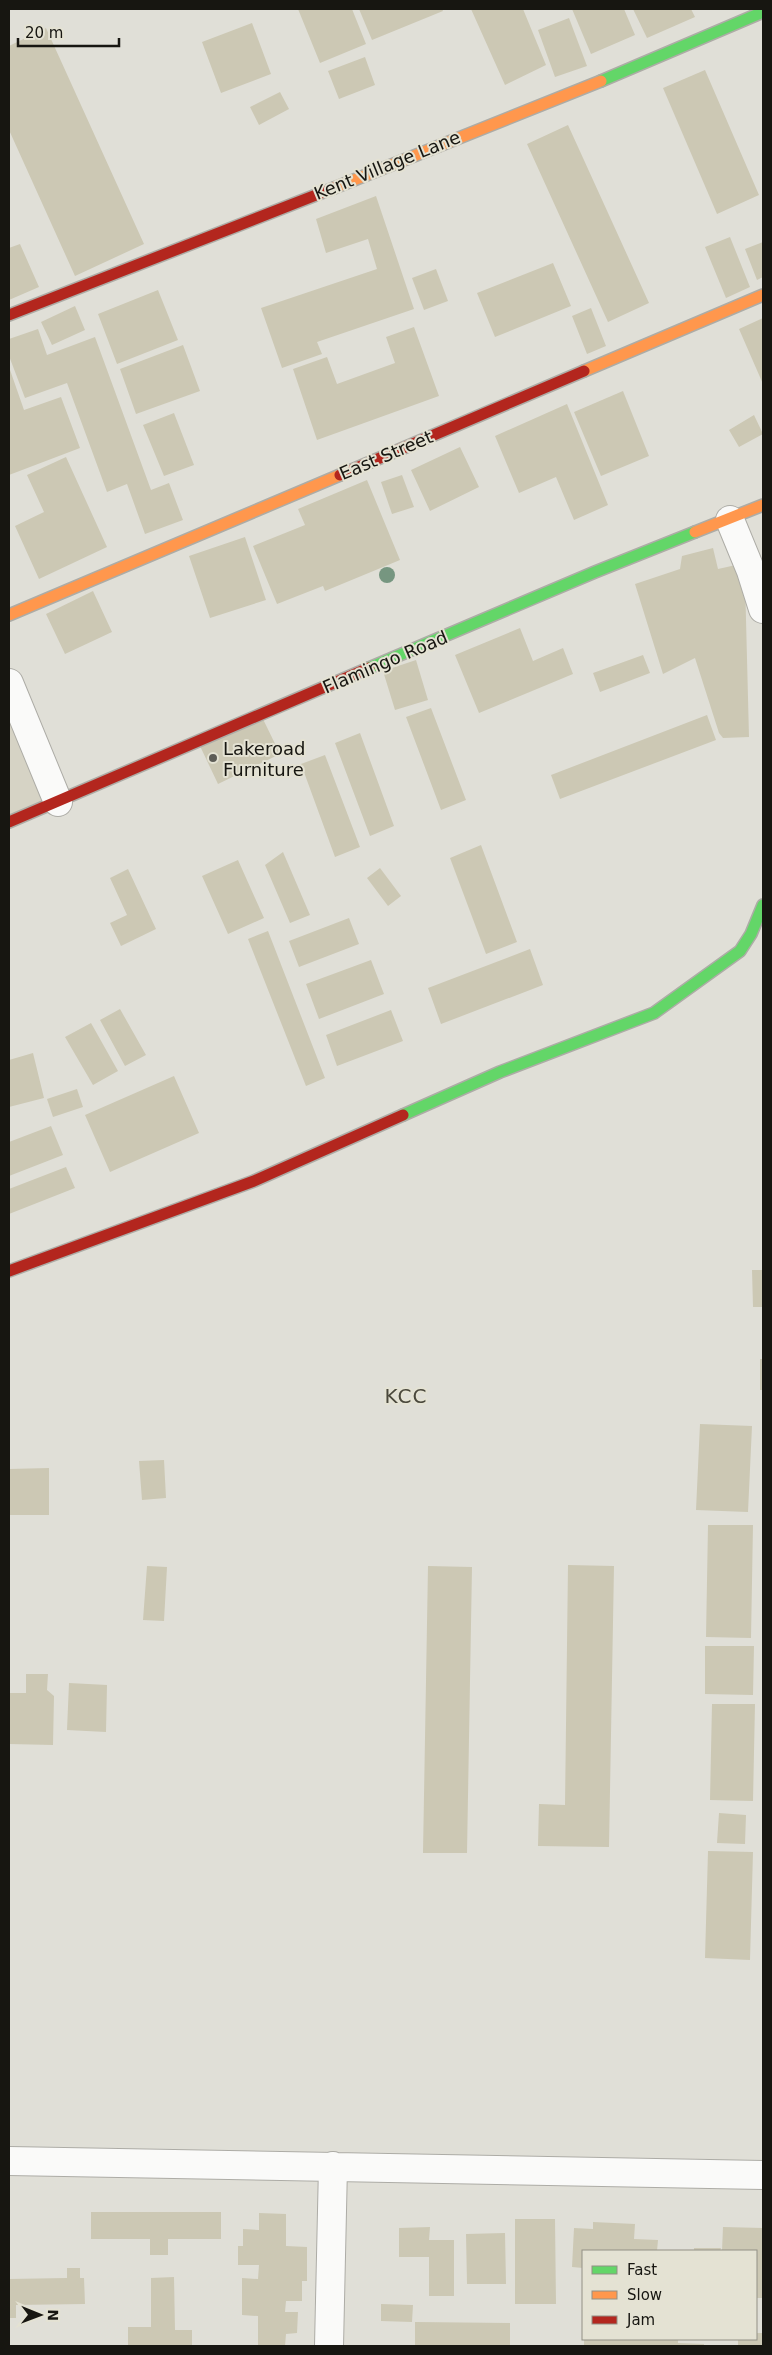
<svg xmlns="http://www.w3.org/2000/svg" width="772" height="2355" font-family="'DejaVu Sans',sans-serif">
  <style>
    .built { fill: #d6d3c5 }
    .building { fill: #ccc8b4 }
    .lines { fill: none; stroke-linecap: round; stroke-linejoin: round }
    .street-casing { stroke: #adaca6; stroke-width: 30 }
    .fast-casing { stroke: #adaca6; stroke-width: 14 }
    .slow-casing { stroke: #adaca6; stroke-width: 14 }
    .jam-casing { stroke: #adaca6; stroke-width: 14 }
    .street { stroke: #fafaf9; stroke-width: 28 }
    .fast { stroke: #63d668; stroke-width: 11 }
    .slow { stroke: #ff974d; stroke-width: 11 }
    .jam { stroke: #b3261e; stroke-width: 11 }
    .tree { fill: #769680 }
    .poi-dot { fill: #5d5c56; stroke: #e4e2d3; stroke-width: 2 }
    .labels { text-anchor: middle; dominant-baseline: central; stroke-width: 4; stroke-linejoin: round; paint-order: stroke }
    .street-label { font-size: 18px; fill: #171611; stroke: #e4e2d3 }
    .poi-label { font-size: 18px; fill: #171611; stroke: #e4e2d3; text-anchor: start }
    .quarter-label { font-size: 20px; letter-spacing: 1px; fill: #4a483c; stroke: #e4e2d3 }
  </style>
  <rect width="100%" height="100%" fill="#e0dfd7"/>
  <path class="built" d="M9,694L53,801L9,820Z"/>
  <path class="building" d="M298,9H352L366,44L320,63Z
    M359,9H442L443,11L372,40Z
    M471,9H523L546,65L505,85Z
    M572,9H624L635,35L591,54Z
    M633,9H691L695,17L647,38Z
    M569,18L587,66L555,77L538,30Z
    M252,23L271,74L221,93L202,42Z
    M46,28L144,244L75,276L9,130V46Z
    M365,57L375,85L339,99L328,71Z
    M705,70L759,195L717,214L663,88Z
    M280,92L289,109L259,125L250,107Z
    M568,125L649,303L608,322L527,144Z
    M376,196L414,309L317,342L322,354L282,368L261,308L377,269L368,239L326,253L316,219Z
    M730,237L750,287L726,298L705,247Z
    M763,242V277L757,280L745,249Z
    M20,244L39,287L9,300V248Z
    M553,263L571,306L495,337L477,293Z
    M436,269L448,301L424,310L412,278Z
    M158,290L178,340L117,364L98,314Z
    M75,306L85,330L52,345L41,322Z
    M591,308L606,346L587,354L572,316Z
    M763,318V384L739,329Z
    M414,327L439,396L317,440L293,369L327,357L337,384L395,363L386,337Z
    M38,329L47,355L95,337L151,490L169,483L183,520L145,534L127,484L107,492L67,383L25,398L9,356V339Z
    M183,345L200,391L136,414L120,369Z
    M9,367L24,410L61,397L80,448L9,475Z
    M623,391L649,456L601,476L574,412Z
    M567,404L608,505L574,520L556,477L519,493L495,436Z
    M174,413L194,465L164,476L143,425Z
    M754,415L763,434L739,447L729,430Z
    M460,447L479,487L430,511L411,470Z
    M66,457L107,547L39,579L15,526L44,512L27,475Z
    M402,475L414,507L392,514L381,482Z
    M367,480L400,560L325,591L323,586L277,604L253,546L305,525L298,509Z
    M245,537L266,600L210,618L189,556Z
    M713,548L718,569L736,565L745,580L749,737L723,738L719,733L695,658L663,674L635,584L680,569L682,556Z
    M93,591L112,632L65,654L46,614Z
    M520,628L533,661L563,648L573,674L479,713L455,655Z
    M643,655L650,673L600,692L593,673Z
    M416,660L428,700L395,710L383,671Z
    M431,708L466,800L441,810L406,717Z
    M707,715L716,740L560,799L551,775Z
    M262,717L280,754L218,784L200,746Z
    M360,733L394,826L370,836L335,743Z
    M325,755L360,847L335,857L301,764Z
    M481,845L517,942L486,954L450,858Z
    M283,852L310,915L290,923L265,865Z
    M238,860L264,918L228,934L202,876Z
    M380,868L401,896L388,906L367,878Z
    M128,869L156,929L121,946L110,923L127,915L110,878Z
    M349,918L359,944L299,967L289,941Z
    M268,931L325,1078L306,1086L248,939Z
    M530,949L543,985L441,1024L428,988Z
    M371,960L384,994L319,1019L306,984Z
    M120,1009L146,1055L125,1066L100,1020Z
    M391,1010L403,1041L337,1066L326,1035Z
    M91,1023L118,1071L93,1085L65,1037Z
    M33,1053L44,1098L9,1107V1060Z
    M174,1076L199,1133L110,1172L85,1115Z
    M77,1089L83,1107L53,1117L47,1099Z
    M51,1126L63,1155L9,1176V1142Z
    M66,1167L75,1188L9,1214V1189Z
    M752,1270H763V1307H753Z
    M760,1359H763V1390H760Z
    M700,1424L752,1426L748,1512L696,1510Z
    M164,1460L166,1498L142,1500L139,1461Z
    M49,1468V1515H9V1469Z
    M708,1525H753L751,1638L706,1637Z
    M568,1565L614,1566L609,1847L538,1846L539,1804L565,1805Z
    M147,1566L167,1567L164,1621L143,1620Z
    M428,1566L472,1567L467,1853H423Z
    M705,1646H754L753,1695L705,1694Z
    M26,1674H48L47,1690L54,1696L53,1745L9,1744V1693H26Z
    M69,1683L107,1685L106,1732L67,1730Z
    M712,1704H755L753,1801L710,1800Z
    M719,1813L746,1815L745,1844L717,1843Z
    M708,1851L753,1852L750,1960L705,1958Z
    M91,2212H221V2239H168V2255H150V2239H91Z
    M259,2213L286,2214V2246L307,2247V2281H302V2301H286L285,2312H298L297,2333L286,2334L285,2346H258V2316L242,2315V2278L258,2279L259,2265H238V2246H243V2229L259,2230Z
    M515,2219H555L556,2304H515Z
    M593,2222L635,2224L634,2239L658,2240L657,2251H583V2268L572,2267L574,2228L593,2229Z
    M430,2227L429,2240H454V2296H429V2257H399V2228Z
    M723,2227L763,2228V2298H756V2251H722Z
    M505,2233L506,2284H467L466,2234Z
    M694,2248H721L720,2251H694Z
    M67,2268H80V2278H84L85,2304L16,2305V2318H9V2279L67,2278Z
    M174,2277L175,2330H192V2346H128V2327H151V2278Z
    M381,2304L413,2305L412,2322L381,2321Z
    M415,2322L510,2323V2346H415Z
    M756,2333H763V2346H738V2339H756Z
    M584,2339H678V2343L704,2344V2346H584Z"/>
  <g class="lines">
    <g class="street-casing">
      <path id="street" d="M730,520L751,571L763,609
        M9,683L58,802
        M9,2161L763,2175
        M329,2346L333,2166"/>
    </g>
    <g class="fast-casing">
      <path id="fast" d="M601,81L763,12
        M369,668L595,572L695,532
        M403,1115L500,1072L654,1013L740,951L751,934L763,905"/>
    </g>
    <g class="slow-casing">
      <path id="slow" d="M334,188L601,81
        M584,371L763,295
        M695,532L763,505
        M9,615L340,475"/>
    </g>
    <g class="jam-casing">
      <path id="jam" d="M9,315L334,188
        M340,475L584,371
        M9,822L369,668
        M9,1271L254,1181L403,1115"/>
    </g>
    <use href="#street" class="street"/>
    <use href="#fast" class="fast"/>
    <use href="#slow" class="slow"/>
    <use href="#jam" class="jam"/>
  </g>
  <circle class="tree" cx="387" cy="575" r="8"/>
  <circle class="poi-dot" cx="213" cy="758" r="5"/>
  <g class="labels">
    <g class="street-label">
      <text transform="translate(387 165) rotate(-22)">Kent Village Lane</text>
      <text transform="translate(386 455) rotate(-23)">East Street</text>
      <text transform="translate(385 662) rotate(-23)">Flamingo Road</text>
    </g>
    <g class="poi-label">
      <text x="223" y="748">Lakeroad<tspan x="223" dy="21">Furniture</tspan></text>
    </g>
    <g class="quarter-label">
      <text x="406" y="1396">KCC</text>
    </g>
  </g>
  <rect width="772" height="2355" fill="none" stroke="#171611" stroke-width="20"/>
  <rect x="582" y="2250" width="175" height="90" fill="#e4e2d3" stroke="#929085"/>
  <rect x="592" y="2266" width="25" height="8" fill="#63d668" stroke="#929085"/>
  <text x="627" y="2275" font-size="15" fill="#171611">Fast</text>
  <rect x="592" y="2291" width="25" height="8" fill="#ff974d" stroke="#929085"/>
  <text x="627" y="2300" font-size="15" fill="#171611">Slow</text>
  <rect x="592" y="2316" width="25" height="8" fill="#b3261e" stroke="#929085"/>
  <text x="627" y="2325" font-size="15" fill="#171611">Jam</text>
  <g transform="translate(40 2315) rotate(91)" stroke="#e4e2d3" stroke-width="4" paint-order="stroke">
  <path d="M0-4L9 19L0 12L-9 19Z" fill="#171611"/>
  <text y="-8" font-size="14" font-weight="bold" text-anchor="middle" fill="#171611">N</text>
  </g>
  <path d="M18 38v8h101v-8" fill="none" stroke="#171611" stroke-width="2.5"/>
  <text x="25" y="38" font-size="15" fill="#171611" stroke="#e4e2d3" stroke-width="4" paint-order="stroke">20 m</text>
</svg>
